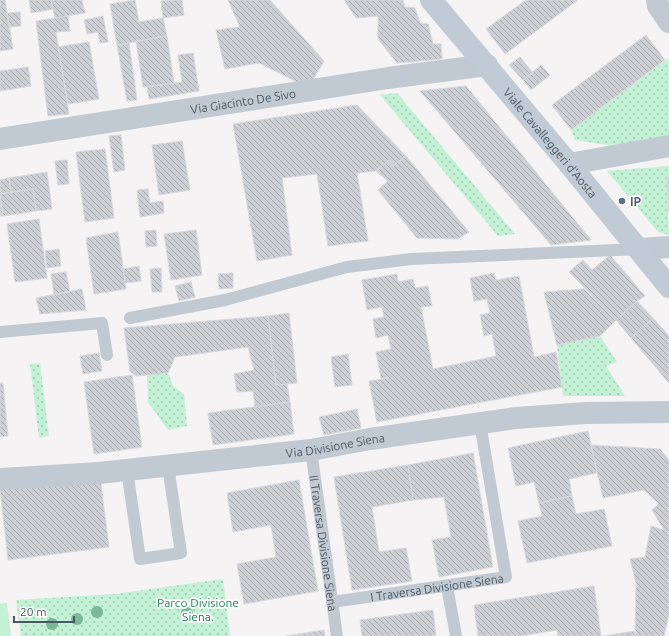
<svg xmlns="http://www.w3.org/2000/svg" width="669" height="636" font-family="Ubuntu,sans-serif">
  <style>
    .grass { fill: url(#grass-dots) }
    .pitch { fill: #c3f1d5 }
    .building { fill: url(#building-back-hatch); stroke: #d7d9de }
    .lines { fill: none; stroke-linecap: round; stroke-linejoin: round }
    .lane { stroke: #c1cad2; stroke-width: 12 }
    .street { stroke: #c1cad2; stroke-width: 22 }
    .secondary { stroke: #c1cbd6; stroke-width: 22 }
    .tree { fill: #7bb799 }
    .service-dot { fill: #5c6f8a; stroke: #fff; stroke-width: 1.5 }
    .labels { text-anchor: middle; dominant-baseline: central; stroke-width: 3.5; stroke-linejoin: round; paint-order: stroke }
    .street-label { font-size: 12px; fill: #4a5661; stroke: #fff }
    .service-label { font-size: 12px; font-weight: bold; fill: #4e5e75; stroke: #fff; text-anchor: start }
    .park-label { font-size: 12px; fill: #17864f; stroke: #fff }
  </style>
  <defs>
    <pattern id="grass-dots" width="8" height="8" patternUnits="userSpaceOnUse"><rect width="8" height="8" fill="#c3f1d5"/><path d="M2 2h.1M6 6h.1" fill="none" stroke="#a0c6b0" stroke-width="1.8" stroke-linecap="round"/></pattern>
    <pattern id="building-back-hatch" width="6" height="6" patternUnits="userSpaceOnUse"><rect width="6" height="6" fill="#cdcfd5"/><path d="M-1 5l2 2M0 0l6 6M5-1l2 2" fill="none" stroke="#a8abb0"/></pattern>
  </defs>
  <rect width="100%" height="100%" fill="#f5f3f3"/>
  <path class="grass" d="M669,58V136L634,143L607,145L575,140L571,130Z
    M397,93L515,234L498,236L380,95Z
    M669,166V177L667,178L669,235L658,232L607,171Z
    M600,336L617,362L606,366L625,396H563L557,345Z
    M40,363L49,436L39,438L30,364Z
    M168,373L173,386L184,394L187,426L168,430L148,402L147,375Z
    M223,579L230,636H21L16,600L115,594Z"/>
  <path class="pitch" d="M7,603L11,636H0V604Z"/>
  <path class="building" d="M0,0H5L13,49L0,51Z
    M29,0H51L53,9L31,13Z
    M51,0H82L85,13L55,18Z
    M135,0L139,22L163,18L167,36L117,45L110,4Z
    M182,0L184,15L163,18L161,1Z
    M228,0H270L324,61L313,80L297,82L259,63L225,69L216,30L240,27Z
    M344,0H403L405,7L415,8L420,23L428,24L433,44H441L442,59L397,63L378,39V16L356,18Z
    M526,0H578L505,54L486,29Z
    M20,12L21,26L9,27L7,13Z
    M68,16L70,31L56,32L69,114L48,116L36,21Z
    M103,16L108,42L100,43L98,32L87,34L84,20Z
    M646,35L665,60L571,130L552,105Z
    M167,36L174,83L143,87L136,41Z
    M89,42L99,99L68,104L58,47Z
    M129,43L137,100L127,101L117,45Z
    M193,53L199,91L149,99L147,87L182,82L178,55Z
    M520,57L533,73L523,80L509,65Z
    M541,65L550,75L531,90L523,80Z
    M28,67L31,86L0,91V71Z
    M466,86L591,240L551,245L420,91Z
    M357,105L406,156L393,166L389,160L376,171L357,173L368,241L328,246L317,174L282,178L292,255L257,261L233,124Z
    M121,135L125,170L114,172L109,136Z
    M182,141L190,190L159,195L152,145Z
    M105,149L114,218L85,222L76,152Z
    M406,156L469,232L458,239L417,238L378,190L388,181L376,171L389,160L393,166Z
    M67,160L69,184L58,185L55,161Z
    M47,172L52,209L36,211L33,189L11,192L9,178Z
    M667,177H669V213Z
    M9,178L11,192L0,194V180Z
    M33,189L36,211L3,216L0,194Z
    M148,189L150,203L163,201L164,213L140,217L137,190Z
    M0,195L3,216H0Z
    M39,219L47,278L15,282L7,224Z
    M156,230L157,246L146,247L145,231Z
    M196,230L202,275L171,280L164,234Z
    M118,232L126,289L94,294L86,238Z
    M59,249L61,266L47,268L45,251Z
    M610,255L645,296L637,301L616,320L569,272L583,260L592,270Z
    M139,266L141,281L125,283L123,269Z
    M161,268L162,292H152L150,269Z
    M66,272L70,292L54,295L51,274Z
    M233,273V288L219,289L218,274Z
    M494,273L496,280L519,276L534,357L556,352L562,387L377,422L369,381L389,378H381L376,352L391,349L388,335L376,338L373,319L384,317L382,307L367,310L362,280L397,274L398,282L413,279L415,288L428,286L432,306L421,307L433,369L496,356L492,334L484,336L480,315L490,313L487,299L474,301L470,278Z
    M191,282L195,297L179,301L175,286Z
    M82,289L86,310L40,314L36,298Z
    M584,289L616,320L600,336L557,345L544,292Z
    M637,301L653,318L631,338L616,320Z
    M289,313L297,383L276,385L268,316Z
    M268,316L276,385L287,384L290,402L255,407L253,391L237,392L234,374L254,370L248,347L175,357L168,373L136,376L130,371L124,328Z
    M653,318L669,336V383L631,338Z
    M99,353L102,371L83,374L80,356Z
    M348,354L352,385L335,387L331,357Z
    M132,375L142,447L94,454L84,382Z
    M0,383H3L8,436L0,437Z
    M290,402L294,434L213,445L208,413Z
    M357,409L361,428L324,435L319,417Z
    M588,431L597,473L569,479L572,496L539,503L534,482L516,486L508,448Z
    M591,445L660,449L669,460V614L664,636H635L636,583L630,559L645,557L651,526L664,530L652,510L659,504L644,490L603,498Z
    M473,453L493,567L439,577L432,540L451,537L444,497L413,500L408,465Z
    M408,465L413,500L372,507L379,552L406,548L412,581L352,590L334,477Z
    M100,476L109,547L8,560L0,489Z
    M299,480L318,591L244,604L237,564L276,557L271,525L233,532L227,493Z
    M572,496L576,514L604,509L612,546L527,563L518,521L542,516L539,503Z
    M594,586L601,636H558L557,630L520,636H478L474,605Z
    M433,610L436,636H362L360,620Z
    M324,630L325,636H286Z
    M634,631L635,636H604Z"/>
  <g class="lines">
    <g class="lane">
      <path d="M130,318L225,300L347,267L411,259L639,249"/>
      <path d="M0,332L102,323L107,355"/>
      <path id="s1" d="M311,450L337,636"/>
      <path d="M127,470L140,559L181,553L168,466"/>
      <path d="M447,586L456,636"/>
      <path id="s2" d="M332,602L506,577L480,423"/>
    </g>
    <g class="street">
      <path d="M657,0L658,6L669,22"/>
      <path id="s3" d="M0,139L388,78L487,65"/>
      <path d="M569,164L669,146"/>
      <path d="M639,249L669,247"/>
      <path id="s4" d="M0,479L99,473L311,450L370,439L516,418L586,413L669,412"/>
    </g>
    <path class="secondary" id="s5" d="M431,0L569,164L669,287"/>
  </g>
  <g class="tree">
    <circle cx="97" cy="612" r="6"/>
    <circle cx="187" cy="613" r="6"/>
    <circle cx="77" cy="619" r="6"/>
    <circle cx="52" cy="624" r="6"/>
  </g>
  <circle class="service-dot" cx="622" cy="201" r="4"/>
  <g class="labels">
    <g class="street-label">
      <text stroke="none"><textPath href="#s3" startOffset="246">Via Giacinto De Sivo</textPath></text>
      <text stroke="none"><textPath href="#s5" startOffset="186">Viale Cavalleggeri d'Aosta</textPath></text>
      <text stroke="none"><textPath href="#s4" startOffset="337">Via Divisione Siena</textPath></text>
      <text stroke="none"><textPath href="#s1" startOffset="94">II Traversa Divisione Siena</textPath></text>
      <text stroke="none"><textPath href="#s2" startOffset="106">I Traversa Divisione Siena</textPath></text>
    </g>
    <g class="service-label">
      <text x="630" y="201">IP</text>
    </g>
    <g class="park-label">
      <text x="198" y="602">Parco Divisione<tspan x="198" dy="14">Siena.</tspan></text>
    </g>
  </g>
  <path d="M14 616v6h60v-6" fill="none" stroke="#4a5661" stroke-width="2"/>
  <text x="20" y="616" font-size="12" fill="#4a5661" stroke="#ffffff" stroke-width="3" paint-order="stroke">20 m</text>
</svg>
